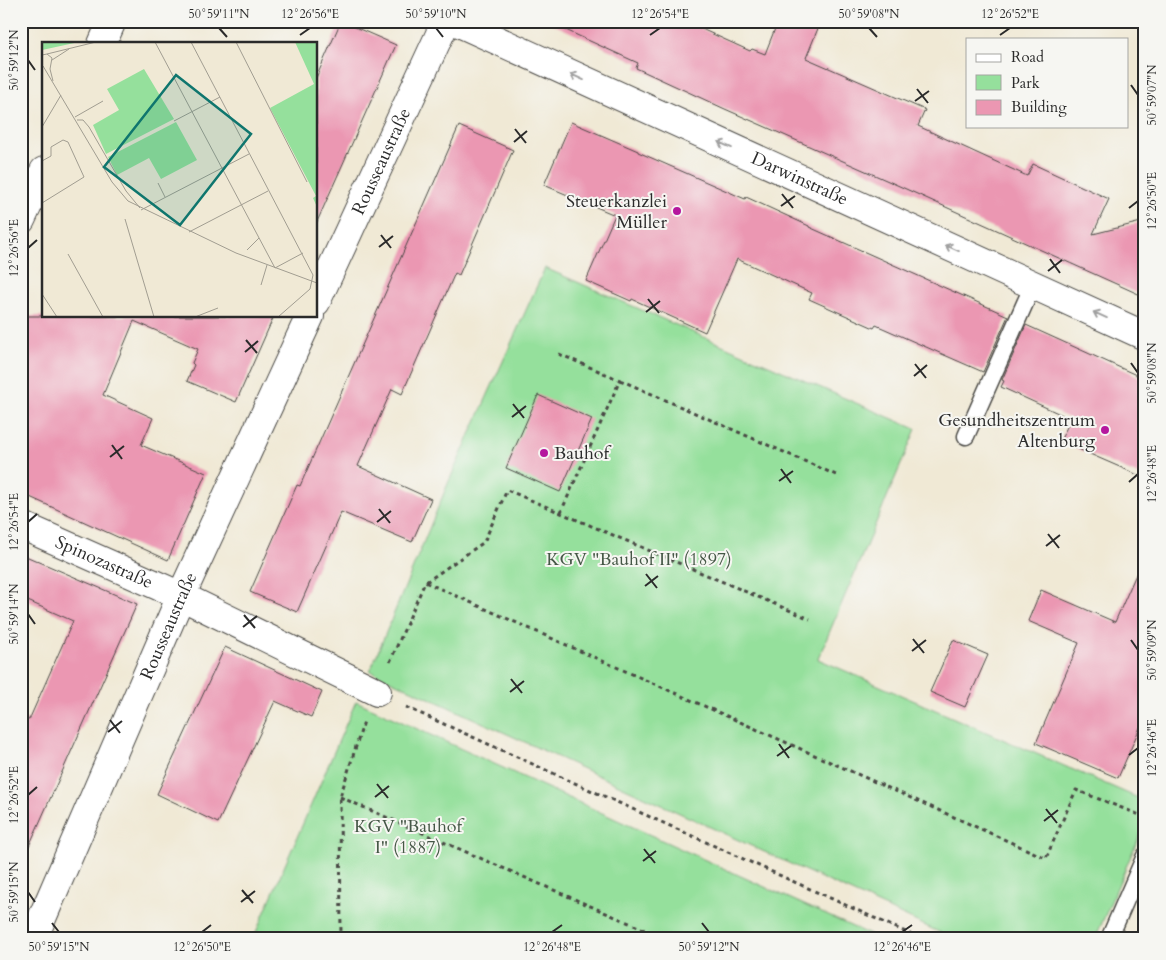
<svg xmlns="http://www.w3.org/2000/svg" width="1166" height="960" font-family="Cardo,serif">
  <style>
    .green { fill: #95e09c; stroke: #608664 }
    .building { fill: #eb97b2 }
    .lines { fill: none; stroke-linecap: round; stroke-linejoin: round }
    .service-casing { stroke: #494844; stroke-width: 19 }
    .minor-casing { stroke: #494844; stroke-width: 30 }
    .path { stroke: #494844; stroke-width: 3; stroke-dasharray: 4 4; stroke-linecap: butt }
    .service { stroke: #fff; stroke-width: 16 }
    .minor { stroke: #fff; stroke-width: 28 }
    .oneway { stroke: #a0a0a0 }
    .ticks { fill: none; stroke: #2b2b2b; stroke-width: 2 }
    .poi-dot { fill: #b5179e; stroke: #f6f6f2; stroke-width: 2 }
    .labels { text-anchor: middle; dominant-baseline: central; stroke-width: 4; stroke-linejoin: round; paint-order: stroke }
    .street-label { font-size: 18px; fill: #2b2b2b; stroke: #f6f6f2 }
    .poi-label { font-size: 18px; fill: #2b2b2b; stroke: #f6f6f2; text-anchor: end }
    .park-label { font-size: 18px; fill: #465847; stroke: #f6f6f2 }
    .inset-road { fill: none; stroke: #a19d91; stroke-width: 1 }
    .view { fill: #0f766e; fill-opacity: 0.15; stroke: #0f766e; stroke-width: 2.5 }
    .inset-edge { fill: none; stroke: #2b2b2b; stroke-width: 2.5 }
    .neatline { fill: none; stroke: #2b2b2b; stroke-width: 2 }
    .ticks-label { font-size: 12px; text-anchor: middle; fill: #2b2b2b }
  </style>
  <rect width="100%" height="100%" fill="#f6f6f2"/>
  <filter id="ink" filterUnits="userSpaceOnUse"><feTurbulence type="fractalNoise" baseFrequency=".02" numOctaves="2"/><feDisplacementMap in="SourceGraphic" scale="10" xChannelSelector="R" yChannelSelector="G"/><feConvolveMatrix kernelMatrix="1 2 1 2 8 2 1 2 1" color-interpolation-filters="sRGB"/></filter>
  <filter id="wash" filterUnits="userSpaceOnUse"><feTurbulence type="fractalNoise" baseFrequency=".0096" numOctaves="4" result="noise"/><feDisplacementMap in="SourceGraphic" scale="20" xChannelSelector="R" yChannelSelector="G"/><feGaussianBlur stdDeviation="1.12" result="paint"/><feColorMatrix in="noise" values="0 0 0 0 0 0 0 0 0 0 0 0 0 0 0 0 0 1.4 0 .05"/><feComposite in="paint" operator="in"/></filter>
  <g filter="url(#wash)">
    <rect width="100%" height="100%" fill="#f0e9d5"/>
    <path class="green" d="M545,268L916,429L818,659L1145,801V823L1095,939H954L370,671L449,481Z
      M356,701L879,939H253Z"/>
    <g id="blocks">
      <path class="building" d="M341,21L396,45L316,224V78Z
        M546,21H684L750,51L752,49L765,54L778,21H821L806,58L925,110L918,126L1027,176L1033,164L1109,199L1093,234L1145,221V297L886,180L725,109L636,68L638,63Z
        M571,122L638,151V152L745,199L746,197L809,226V227L1008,316L983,372L876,325L874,328L809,299L812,293L737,259L705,332L632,299L631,301L586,281L615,215L544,185Z
        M459,126L513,150L459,275L455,273L402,394L392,389L358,466L431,499L412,542L341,512L297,612L250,592L297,485L300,486Z
        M21,316H274L236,402L187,381L194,365L192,363L198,349L134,321L103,395L153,418L141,445L206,473L168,560L21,493Z
        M1026,325L1145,379V478L1060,441L1071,419L1001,387L1004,381L1002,380Z
        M538,395L592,419L560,492L506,468Z
        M21,554L137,604L21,864V718L29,720L73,621L21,598Z
        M1145,554V716L1118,778L1036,743L1079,643L1028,621L1041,590L1115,622Z
        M953,640L988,655L965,707L930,692Z
        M225,647L322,692L311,717L275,701L218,823L157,794Z"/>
    </g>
  </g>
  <g filter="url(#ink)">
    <use href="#blocks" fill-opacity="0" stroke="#494844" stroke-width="1"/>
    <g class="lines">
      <g class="service-casing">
        <path id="service" d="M966,436L1033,285
          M1109,939L1145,856"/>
      </g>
      <g class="minor-casing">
        <g id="minor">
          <path id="s1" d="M455,21L1145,336"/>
          <path d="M102,44L112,21"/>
          <path d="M21,220L44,171"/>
          <path id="s2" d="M316,302L446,21"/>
          <path id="s3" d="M21,525L181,596L377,692"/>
          <path id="s4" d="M33,939L181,596L310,316"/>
        </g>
      </g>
      <path class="path" d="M559,354L620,380L561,512
        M620,380L836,475
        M426,582L484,542L507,490L810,619
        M390,662L425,582L1046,858L1076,790L1145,817
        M406,707L921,939
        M340,797L666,939
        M341,939L340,797L364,721"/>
      <use href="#service" class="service"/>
      <use href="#minor" class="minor"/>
    </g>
    <defs><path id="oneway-shaft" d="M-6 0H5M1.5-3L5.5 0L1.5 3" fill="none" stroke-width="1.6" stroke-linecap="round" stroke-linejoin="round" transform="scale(1.25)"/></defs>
    <g class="oneway">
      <use href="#oneway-shaft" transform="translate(577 77) rotate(-156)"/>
      <use href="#oneway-shaft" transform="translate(725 145) rotate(-156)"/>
      <use href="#oneway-shaft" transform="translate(952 248) rotate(-156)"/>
      <use href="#oneway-shaft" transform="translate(1100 315) rotate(-156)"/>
    </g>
  </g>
  <path class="ticks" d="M219,28L227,37M436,28L443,37M869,28L877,37M300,35L310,28M650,35L660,28M1000,35L1010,28M28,60L35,70M1131,85L1138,95M917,89L928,103M915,101L929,91M515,129L526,143M514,142L527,131M782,194L793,208M781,206L795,196M1129,208L1138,201M381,235L391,248M379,247L393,236M28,248L37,240M1050,259L1060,273M1048,271L1062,260M648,299L659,313M646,312L660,301M246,340L257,353M245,352L258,341M1131,363L1138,373M915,364L926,378M914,376L927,365M513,404L524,418M512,417L526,406M112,445L122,459M110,457L124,446M781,469L791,483M779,481L793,471M1129,482L1138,474M379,509L390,523M28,522L37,514M377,522L391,511M1048,534L1059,548M1046,546L1060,535M646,574L657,588M645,586L658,576M28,614L35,624M244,615L255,628M243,627L257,616M913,639L924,653M1131,640L1138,650M912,651L926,640M511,679L522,693M510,692L524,681M110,720L120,733M108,732L122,721M779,744L789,758M1129,755L1138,748M777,756L791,746M377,784L388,798M28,795L37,787M375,797L389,786M1046,809L1057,823M1044,821L1058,810M644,849L655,863M643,861L656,851M242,890L253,903M28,892L35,902M241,902L255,891M52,923L59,932M702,923L709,932M202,932L211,925M552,932L562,925M902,932L912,925"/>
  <g class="poi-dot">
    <circle cx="677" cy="211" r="5"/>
    <circle cx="1105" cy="430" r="5"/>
    <circle cx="544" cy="453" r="5"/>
  </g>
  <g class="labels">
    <g class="street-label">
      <text stroke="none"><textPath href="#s2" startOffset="155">Rousseaustraße</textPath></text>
      <text stroke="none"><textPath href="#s1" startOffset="379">Darwinstraße</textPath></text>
      <text stroke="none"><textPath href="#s3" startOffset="91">Spinozastraße</textPath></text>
      <text stroke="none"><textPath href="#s4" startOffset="341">Rousseaustraße</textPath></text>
    </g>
    <g class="poi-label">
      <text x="667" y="201">Steuerkanzlei<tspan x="667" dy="21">Müller</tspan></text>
      <text x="1095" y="420">Gesundheitszentrum<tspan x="1095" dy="21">Altenburg</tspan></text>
      <text x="554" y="453" text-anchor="start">Bauhof</text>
    </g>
    <g class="park-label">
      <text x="639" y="559">KGV "Bauhof II" (1897)</text>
      <text x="408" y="826">KGV "Bauhof<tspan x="408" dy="21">I" (1887)</tspan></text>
    </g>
  </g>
  <g transform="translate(42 42)">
    <rect width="275" height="275" fill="#f0e9d5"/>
    <path d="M0,0H37L0,8ZM253,0H275V165L271,156L274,154L228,66L272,42ZM102,27L132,77L64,112L51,83L77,68L65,47ZM134,80L155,118L119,137L107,116L75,133L66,115Z" fill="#95e09c"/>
    <path class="inset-road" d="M113,0L233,226L261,211M149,0L271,233L268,247L236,275M194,0L265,140M5,12L54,0M0,13L5,12L10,16L8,27L11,39M10,18L27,7M1,24L70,140L86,159L194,211L275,241M33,75L61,59M35,78H41L47,85L84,149L98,166M132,79L178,55M0,85L19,53M0,119L9,114V105L21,98L26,100L42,135L0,161M116,141L123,155M99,168L207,112M83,177L112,275M147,190L226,149M205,208L217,196M26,212L61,275M219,243L225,223M0,252L15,275M153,275L176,266"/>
    <path class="view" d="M134,33L209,92L138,183L62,125Z"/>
    <rect width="275" height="275" class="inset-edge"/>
  </g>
  <rect width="1166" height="960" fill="none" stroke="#f6f6f2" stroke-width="55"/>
  <rect x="966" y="38" width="162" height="90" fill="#f6f6f2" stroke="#a5a5a2"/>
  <rect x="976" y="54" width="25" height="8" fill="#ffffff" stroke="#a5a5a2"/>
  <text x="1011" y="62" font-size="15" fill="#2b2b2b">Road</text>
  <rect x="976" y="75" width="25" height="15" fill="#95e09c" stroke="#a5a5a2"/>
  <text x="1011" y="88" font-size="15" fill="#2b2b2b">Park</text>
  <rect x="976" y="100" width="25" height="15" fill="#eb97b2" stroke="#a5a5a2"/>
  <text x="1011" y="112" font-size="15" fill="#2b2b2b">Building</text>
  <rect x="28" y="28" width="1110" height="904" class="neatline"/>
  <g class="ticks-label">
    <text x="219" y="18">50°59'11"N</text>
    <text x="310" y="18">12°26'56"E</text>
    <text x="436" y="18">50°59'10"N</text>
    <text x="660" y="18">12°26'54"E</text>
    <text x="869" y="18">50°59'08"N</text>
    <text x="1010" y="18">12°26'52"E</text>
    <text transform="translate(14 60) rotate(-90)" y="4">50°59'12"N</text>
    <text transform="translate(1152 95) rotate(-90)" y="4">50°59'07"N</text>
    <text transform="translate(1152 201) rotate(-90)" y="4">12°26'50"E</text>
    <text transform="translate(14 248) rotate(-90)" y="4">12°26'56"E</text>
    <text transform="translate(1152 373) rotate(-90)" y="4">50°59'08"N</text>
    <text transform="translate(1152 474) rotate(-90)" y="4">12°26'48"E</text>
    <text transform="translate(14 522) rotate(-90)" y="4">12°26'54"E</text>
    <text transform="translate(14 614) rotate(-90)" y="4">50°59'14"N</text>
    <text transform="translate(1152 650) rotate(-90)" y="4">50°59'09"N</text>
    <text transform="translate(1152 748) rotate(-90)" y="4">12°26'46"E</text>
    <text transform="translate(14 795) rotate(-90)" y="4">12°26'52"E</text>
    <text transform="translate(14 892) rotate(-90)" y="4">50°59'15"N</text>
    <text x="59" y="951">50°59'15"N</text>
    <text x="202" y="951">12°26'50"E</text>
    <text x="552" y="951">12°26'48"E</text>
    <text x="709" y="951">50°59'12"N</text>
    <text x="902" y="951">12°26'46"E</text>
  </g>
</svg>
